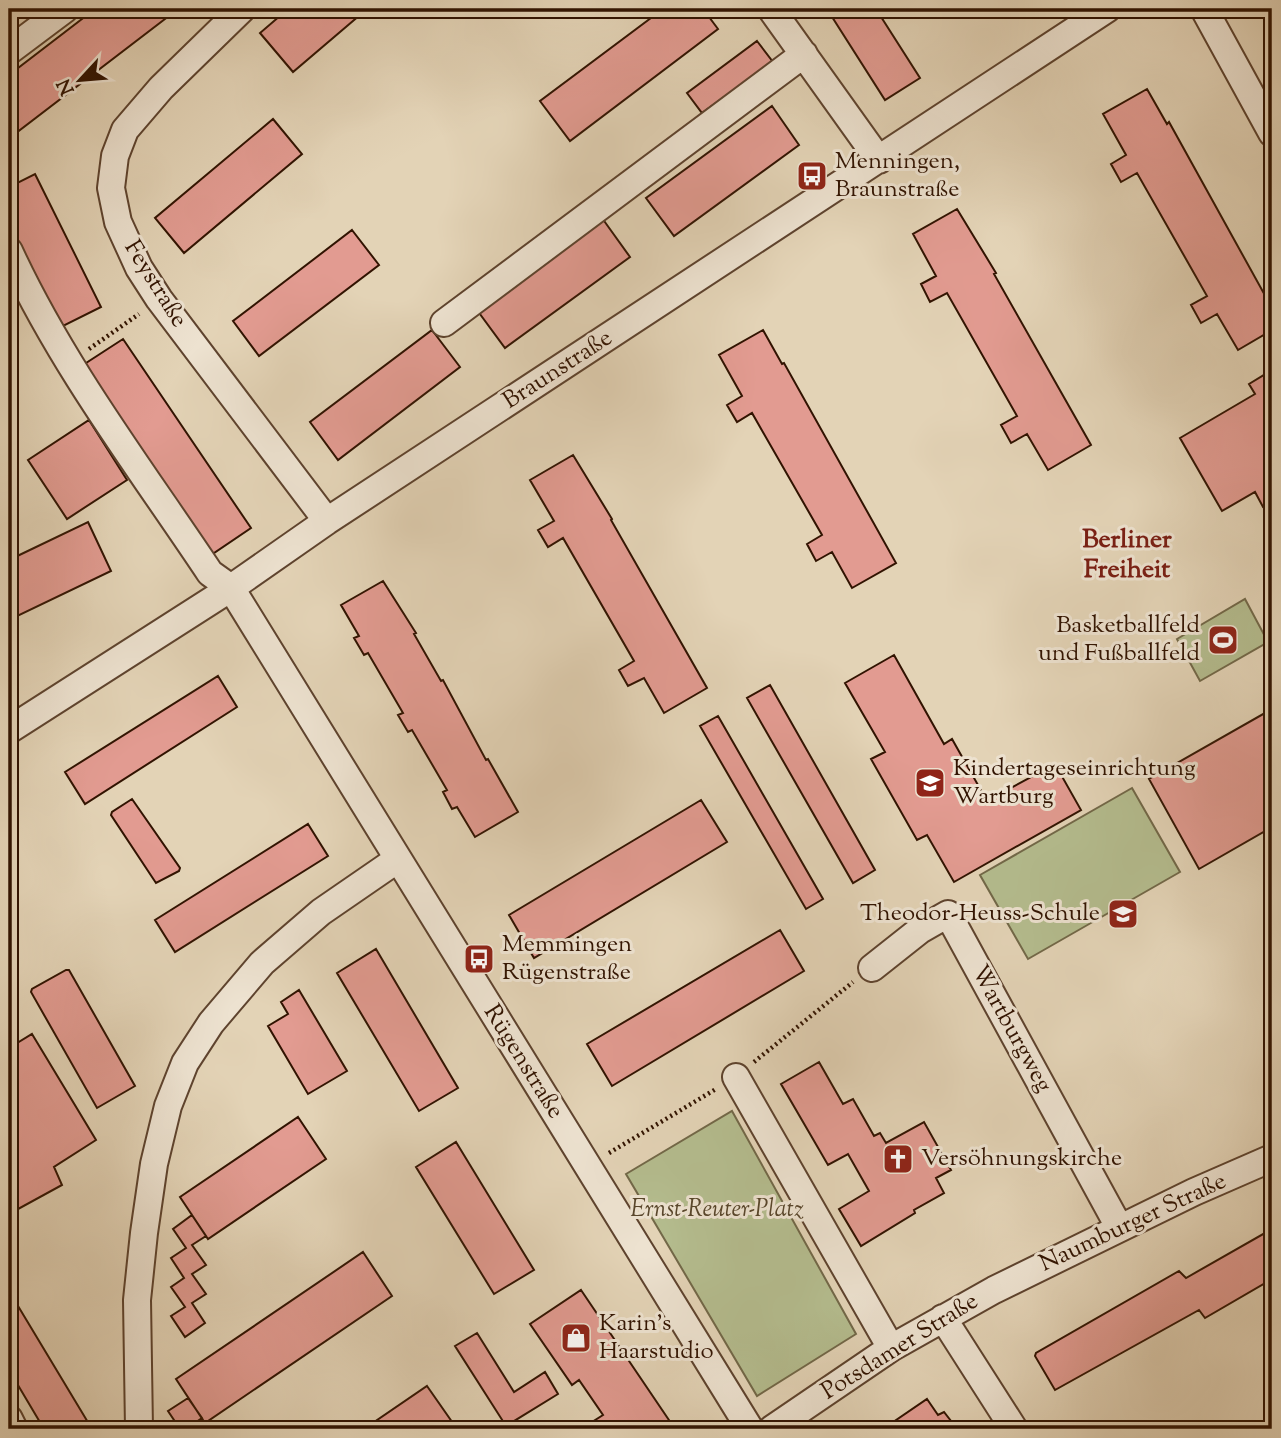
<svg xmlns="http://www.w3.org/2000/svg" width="1281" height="1438" font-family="'Sorts Mill Goudy',serif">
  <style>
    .green { fill: #b4bc8e; stroke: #726848; stroke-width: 2 }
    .building { fill: #e29b91; stroke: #311301; stroke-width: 2 }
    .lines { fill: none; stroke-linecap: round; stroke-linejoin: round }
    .minor-casing { stroke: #5e432e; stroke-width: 30 }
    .path { stroke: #311301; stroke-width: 4.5; stroke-dasharray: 2 3.5; stroke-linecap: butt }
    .minor { stroke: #ede2d0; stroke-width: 26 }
    .labels { text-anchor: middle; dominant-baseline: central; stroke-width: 6; stroke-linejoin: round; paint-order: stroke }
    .poi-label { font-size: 24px; fill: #311301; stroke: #ede2d0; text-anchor: start }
    .street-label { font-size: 24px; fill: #311301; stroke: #ede2d0 }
    .park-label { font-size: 24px; font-style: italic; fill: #58462b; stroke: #ede2d0 }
    .neighbourhood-label { font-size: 26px; font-weight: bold; fill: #7a1f14; stroke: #ede2d0 }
  </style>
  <rect width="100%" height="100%" fill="#e3d3b6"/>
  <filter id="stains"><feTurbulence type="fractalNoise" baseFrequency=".00286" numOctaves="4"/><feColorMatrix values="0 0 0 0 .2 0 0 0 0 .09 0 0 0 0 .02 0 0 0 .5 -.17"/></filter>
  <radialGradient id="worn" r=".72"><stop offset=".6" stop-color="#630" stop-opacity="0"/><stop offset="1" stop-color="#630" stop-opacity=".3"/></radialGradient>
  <path class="green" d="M1245,599L1268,642L1200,681L1177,639Z
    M1132,788L1180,872L1028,959L980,875Z
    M732,1111L856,1334L757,1396L626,1174Z"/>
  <path class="building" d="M95,9H178L16,133L9,123V75Z
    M288,9H367L293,72L260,33Z
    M663,9H703L718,29L570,141L540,101Z
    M827,9H876L920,78L885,100Z
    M963,9H982L968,17Z
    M1263,9H1272V26Z
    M757,41L773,62L702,113L687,93Z
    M1147,89L1167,124L1169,122L1272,308V330L1238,350L1217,314L1201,323L1191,305L1207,296L1137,173L1121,182L1111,164L1126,155L1103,114Z
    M772,106L799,145L674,236L646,198Z
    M273,119L302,154L184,253L155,218Z
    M35,174L101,307L61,327L9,223V187Z
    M957,209L996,273L994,274L1091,445L1048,470L1027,434L1011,443L1001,425L1017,416L947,293L930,302L921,284L936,276L913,234Z
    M602,218L630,257L505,348L477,310Z
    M352,230L379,265L259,356L233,321Z
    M432,330L460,367L338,460L310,422Z
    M763,330L782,364L784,363L896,563L852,588L832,552L816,561L807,544L822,535L752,413L737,422L727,405L742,396L719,355Z
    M123,339L251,528L211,555L83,365Z
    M1272,370V502L1263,507L1255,492L1222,511L1180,438L1255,394L1249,384Z
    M89,420L127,480L67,519L28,460Z
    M573,455L612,519L611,520L707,688L664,713L644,678L628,686L619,670L634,661L563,538L548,547L538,530L554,521L530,480Z
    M88,522L111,571L9,620V560Z
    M383,581L416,633L414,634L441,681L443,680L486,760L488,759L518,812L475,837L457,807L452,809L443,792L447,790L412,730L408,732L398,715L403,713L368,653L364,655L354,638L359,636L341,605Z
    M894,655L944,744L952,739L987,801L1055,764L1081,810L954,882L927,835L917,840L871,759L885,752L845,683Z
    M218,676L237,707L85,804L65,772Z
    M770,685L875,870L853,883L747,698Z
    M1272,709V827L1199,869L1149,779Z
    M718,716L823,899L806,909L700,726Z
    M132,799L180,868L179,871L156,883L111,815L112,812Z
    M701,800L727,842L534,958L509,915Z
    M308,824L328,856L175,952L155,920Z
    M780,930L804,971L612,1086L587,1044Z
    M376,949L458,1088L419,1111L337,973Z
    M66,970H69L135,1086L97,1108L31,992L32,989Z
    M299,990L347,1071L308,1094L268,1026L288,1014L281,1002Z
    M32,1034L96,1140L54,1167L62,1185L9,1214V1048Z
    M819,1062L843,1104L853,1099L874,1136L880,1133L886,1143L924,1122L951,1170L936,1178L944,1193L914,1210L915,1213L861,1246L839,1209L869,1191L848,1154L828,1165L781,1084Z
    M298,1117L326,1159L208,1239L180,1197Z
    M456,1142L534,1270L494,1294L416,1167Z
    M192,1215L206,1236L192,1245L206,1265L192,1274L206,1294L192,1303L205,1323L185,1337L171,1316L185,1307L171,1287L184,1278L171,1258L186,1248L173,1229Z
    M1272,1229V1279L1205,1318L1199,1310L1055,1390L1035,1356L1036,1353L1179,1271L1186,1278Z
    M363,1252L392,1296L205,1423L176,1379Z
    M581,1290L675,1429H581L603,1415L579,1380L572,1385L530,1324Z
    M9,1291L92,1429H44L9,1370Z
    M477,1333L514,1392L545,1372L558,1394L506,1426L455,1346Z
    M427,1386L457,1429H364Z
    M188,1398L202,1418L189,1427L191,1429H180L168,1411Z
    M927,1399L938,1415L944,1412L951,1421L945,1425L948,1429H883Z"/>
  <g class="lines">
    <g class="minor-casing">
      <path id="minor" d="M242,9L161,88L125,130L115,156L111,188L118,222L139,268L159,299L327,521
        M771,9L879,160
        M1204,9L1272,133
        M9,51L65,9
        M9,251C62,366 140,468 210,573L231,588L750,1429
        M444,323L804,54
        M9,730L231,588L327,521L1107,9
        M872,968L920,930L948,914L1119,1227
        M736,1077L891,1348
        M943,1318L1014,1429
        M9,1419L14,1429
        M139,1429L137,1300L144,1233L154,1164L168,1106L185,1063L211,1023L262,963L321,912L398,859
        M772,1429L891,1348L994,1290L1194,1192L1272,1158"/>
    </g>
    <path class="path" d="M89,349L139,314
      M754,1062L853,982
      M609,1153L716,1089"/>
    <use href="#minor" class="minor"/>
  </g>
  <defs>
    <g id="bus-square" transform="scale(1.575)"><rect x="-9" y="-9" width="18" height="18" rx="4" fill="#8f2418" stroke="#ede2d0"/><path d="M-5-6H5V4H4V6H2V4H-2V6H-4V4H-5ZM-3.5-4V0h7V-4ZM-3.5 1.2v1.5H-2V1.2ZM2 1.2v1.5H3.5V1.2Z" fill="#fff"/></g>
    <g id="stadium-square" transform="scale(1.575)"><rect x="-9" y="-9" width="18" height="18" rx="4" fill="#8f2418" stroke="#ede2d0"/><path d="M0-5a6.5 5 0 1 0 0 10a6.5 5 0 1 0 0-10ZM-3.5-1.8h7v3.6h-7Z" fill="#fff"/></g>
    <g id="school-square" transform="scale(1.575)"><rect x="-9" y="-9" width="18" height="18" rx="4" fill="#8f2418" stroke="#ede2d0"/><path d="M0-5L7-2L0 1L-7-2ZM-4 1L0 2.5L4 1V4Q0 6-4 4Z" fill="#fff"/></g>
    <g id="church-square" transform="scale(1.575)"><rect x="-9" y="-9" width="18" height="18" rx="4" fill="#8f2418" stroke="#ede2d0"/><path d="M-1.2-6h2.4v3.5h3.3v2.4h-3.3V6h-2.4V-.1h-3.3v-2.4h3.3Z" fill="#fff"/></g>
    <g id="shop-square" transform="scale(1.575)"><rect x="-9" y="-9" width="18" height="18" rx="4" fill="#8f2418" stroke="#ede2d0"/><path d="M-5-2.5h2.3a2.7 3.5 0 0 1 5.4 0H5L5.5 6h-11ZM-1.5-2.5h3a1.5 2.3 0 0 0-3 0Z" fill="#fff"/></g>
  </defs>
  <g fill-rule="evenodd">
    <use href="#bus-square" x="812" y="176"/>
    <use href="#stadium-square" x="1223" y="640"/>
    <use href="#school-square" x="930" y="783"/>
    <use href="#school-square" x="1123" y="914"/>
    <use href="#bus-square" x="479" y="959"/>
    <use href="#church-square" x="898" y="1159"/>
    <use href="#shop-square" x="576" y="1338"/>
  </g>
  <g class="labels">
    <g class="poi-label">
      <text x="835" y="162">Menningen,<tspan x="835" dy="28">Braunstraße</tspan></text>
      <text x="1200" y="626" text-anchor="end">Basketballfeld<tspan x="1200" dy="28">und Fußballfeld</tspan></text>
      <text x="953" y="769">Kindertageseinrichtung<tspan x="953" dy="28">Wartburg</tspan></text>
      <text x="1100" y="914" text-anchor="end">Theodor-Heuss-Schule</text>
      <text x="502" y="945">Memmingen<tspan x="502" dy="28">Rügenstraße</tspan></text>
      <text x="921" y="1159">Versöhnungskirche</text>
      <text x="599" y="1324">Karin's<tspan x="599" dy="28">Haarstudio</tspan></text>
    </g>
    <g class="street-label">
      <text transform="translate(155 284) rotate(58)">Feystraße</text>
      <text transform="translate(558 370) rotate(-33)">Braunstraße</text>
      <text transform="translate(1011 1029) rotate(61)">Wartburgweg</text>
      <text transform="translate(523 1062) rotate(58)">Rügenstraße</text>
      <text transform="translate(1133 1223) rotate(-25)">Naumburger Straße</text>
      <text transform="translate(900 1347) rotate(-32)">Potsdamer Straße</text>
    </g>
    <g class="park-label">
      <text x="717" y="1210">Ernst-Reuter-Platz</text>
    </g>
    <g class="neighbourhood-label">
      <text x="1127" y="540">Berliner<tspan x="1127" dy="30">Freiheit</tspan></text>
    </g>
  </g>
  <rect width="1281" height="1438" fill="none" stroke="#e3d3b6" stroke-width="35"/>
  <rect x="10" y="10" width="1260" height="1417" fill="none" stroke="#311301" stroke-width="3.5"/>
  <rect x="18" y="18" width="1246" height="1403" fill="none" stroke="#311301" stroke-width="2"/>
  <g transform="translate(80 80) rotate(244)" stroke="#ede2d0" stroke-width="5" paint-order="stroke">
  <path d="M0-5L12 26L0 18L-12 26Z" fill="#311301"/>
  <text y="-10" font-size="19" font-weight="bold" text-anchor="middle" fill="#311301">N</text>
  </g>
  <rect width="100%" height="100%" filter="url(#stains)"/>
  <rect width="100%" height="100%" fill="url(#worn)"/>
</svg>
